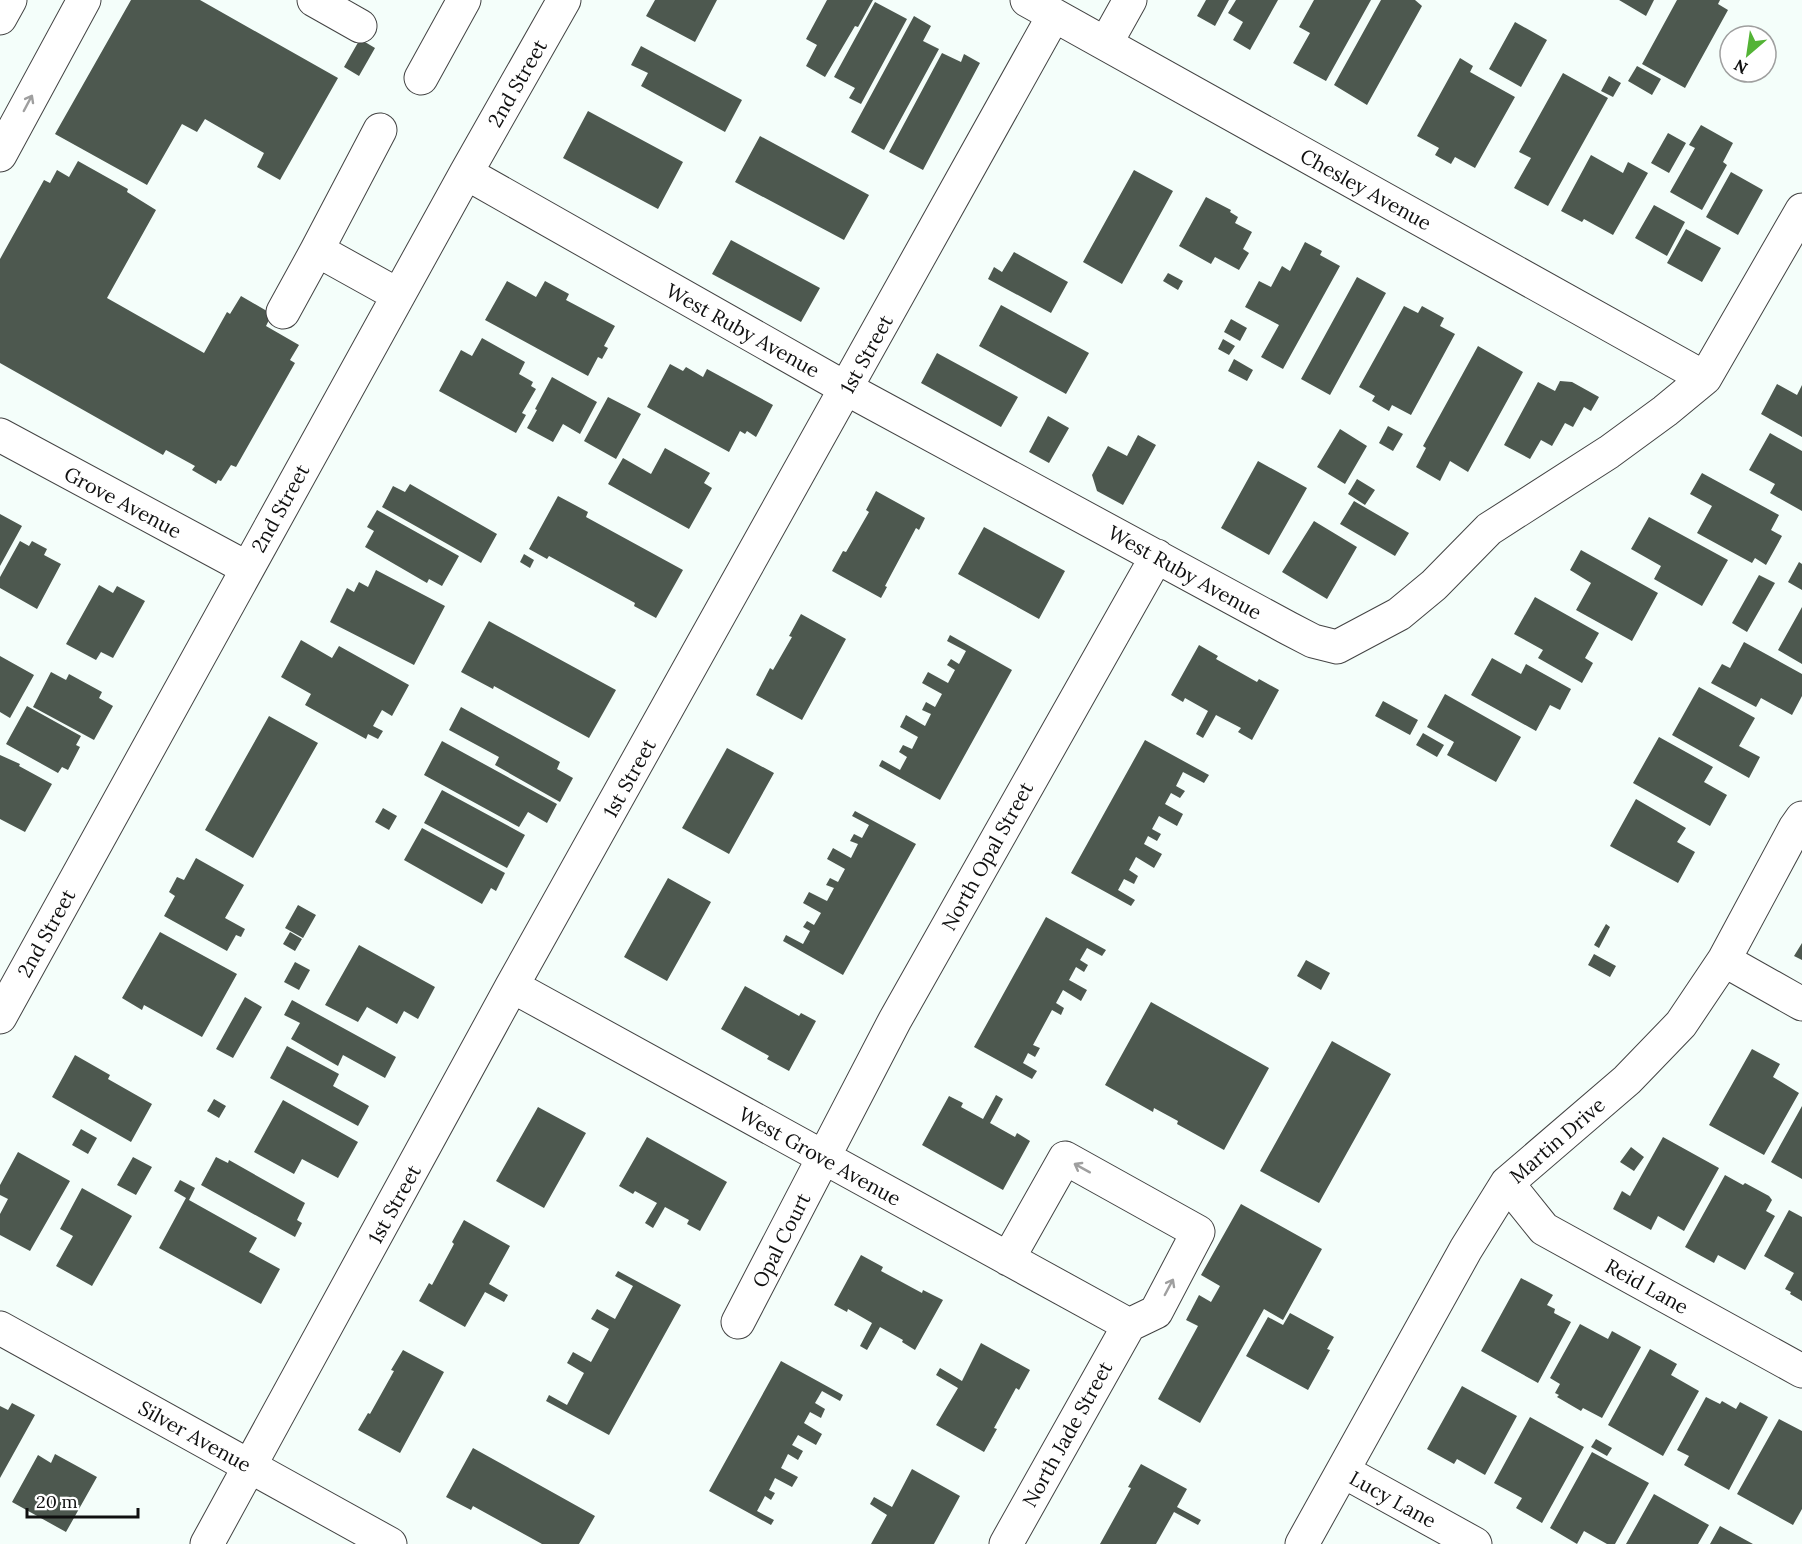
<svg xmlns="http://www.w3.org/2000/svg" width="1802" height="1544" font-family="Lora,serif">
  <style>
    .building { fill: #4d584f }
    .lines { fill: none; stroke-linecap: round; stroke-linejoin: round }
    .minor-casing { stroke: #434343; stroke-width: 35 }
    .minor { stroke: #fff; stroke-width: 33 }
    .oneway { stroke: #9f9f9f }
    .labels { text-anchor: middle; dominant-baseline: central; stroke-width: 6; stroke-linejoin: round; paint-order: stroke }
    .street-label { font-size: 20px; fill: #101010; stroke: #fff }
  </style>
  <rect width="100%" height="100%" fill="#f4fefa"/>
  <path class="building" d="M131,0H200L338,78L280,180L257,167L264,153L205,119L197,132L182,124L147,185L55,134Z
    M655,0H717L695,42L646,16Z
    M827,0H873L858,27L855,26L825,77L806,66L817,45L806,39Z
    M1206,0H1229L1215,26L1197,16Z
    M1236,0H1278L1250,50L1233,40L1243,22L1228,13Z
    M1314,0H1371L1326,81L1293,63L1310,33L1299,27Z
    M1381,0H1415L1422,6L1367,105L1334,85Z
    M1619,0H1654L1646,16Z
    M1677,0H1720L1718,4L1728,10L1685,88L1642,64Z
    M875,2L907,19L861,104L849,98L855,88L834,77Z
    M914,16L931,26L923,41L939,49L884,150L851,132Z
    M1515,22L1547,40L1521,87L1489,69Z
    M360,39L375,48L359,76L344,67Z
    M641,46L742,100L725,132L641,86L648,73L631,65Z
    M942,53L961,62L964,54L980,63L923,170L889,152Z
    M1460,58L1473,66L1470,72L1515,97L1475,168L1455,157L1451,164L1435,155L1439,148L1417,136Z
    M1637,66L1661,79L1652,95L1628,81Z
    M1563,73L1608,98L1548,206L1514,188L1531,158L1519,152Z
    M1609,76L1621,83L1613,97L1601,91Z
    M588,111L683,162L658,209L563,158Z
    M1701,125L1733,143L1723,162L1727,165L1702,210L1670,192L1695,148L1689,145Z
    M1668,133L1686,143L1669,173L1651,163Z
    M760,136L869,195L844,240L735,182Z
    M1591,155L1623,173L1628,162L1648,173L1613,235L1584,219L1582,222L1561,211Z
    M78,161L128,189L127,192L156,210L107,298L204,353L227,312L230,314L241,296L272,314L266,326L299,345L290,360L295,363L236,467L231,465L221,481L218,480L216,484L192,470L195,466L166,450L163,455L0,363V259L44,180L50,183L57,170L69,177Z
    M1134,170L1173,191L1122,284L1083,262Z
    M1731,172L1763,190L1738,235L1706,217Z
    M1206,197L1231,210L1230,212L1238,217L1235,223L1252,232L1243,249L1249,253L1239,270L1215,257L1211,264L1179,246Z
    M1654,205L1685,222L1667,256L1635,238Z
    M1686,229L1721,248L1702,282L1667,263Z
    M731,240L820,288L801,322L712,274Z
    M1305,242L1322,251L1320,255L1340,266L1283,369L1261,357L1279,325L1245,307L1259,281L1271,287L1282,266L1290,271Z
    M1014,252L1068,282L1051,313L988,279L994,267L1002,272Z
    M1168,273L1183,281L1178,290L1163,281Z
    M1357,277L1386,293L1330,395L1301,379Z
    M507,281L536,297L545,281L569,294L566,300L615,326L604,346L608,348L602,359L598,357L588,376L485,320Z
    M1001,305L1089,353L1066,394L979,346Z
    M1404,306L1418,313L1422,306L1444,318L1440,326L1455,334L1411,415L1392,405L1389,411L1372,401L1375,396L1359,387Z
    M1231,319L1247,328L1240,341L1224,332Z
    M482,338L525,362L519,374L533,382L531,386L536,389L522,413L526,415L516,433L439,391L461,350L472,356Z
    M1223,339L1235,346L1229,355L1218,349Z
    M1478,346L1523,372L1468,472L1450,461L1440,481L1416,467L1426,448L1423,446Z
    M937,353L1018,397L1001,427L921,383Z
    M1234,359L1253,370L1247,381L1228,371Z
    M670,364L683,371L686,367L703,377L707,369L773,405L756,437L747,431L745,434L740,431L729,452L647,407Z
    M552,377L597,402L580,434L563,424L553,442L527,428L537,410L535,409Z
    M1560,381L1572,382L1599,397L1591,411L1584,407L1573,427L1565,423L1552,446L1541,440L1530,459L1504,445L1538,382L1555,391Z
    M1777,384L1797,395L1802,385V437L1761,414Z
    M608,397L641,414L616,459L584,441Z
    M1048,416L1069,428L1049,463L1029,452Z
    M1388,426L1403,434L1393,451L1379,443Z
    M1340,429L1367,446L1345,484L1317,467Z
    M1770,433L1802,451V511L1770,493L1775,484L1749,470Z
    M1138,435L1156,445L1123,505L1097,491L1092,475L1108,446L1127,456Z
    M665,448L710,473L704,483L712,488L689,529L608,484L623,458L651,474Z
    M1258,461L1307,488L1269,555L1221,528Z
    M1702,473L1779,515L1771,530L1782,536L1766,565L1755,558L1752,563L1697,533L1712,506L1690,494Z
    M1357,479L1375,490L1365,505L1348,494Z
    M410,484L497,534L481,563L382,507L393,486L405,492Z
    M876,491L925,518L919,530L916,528L885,586L887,587L881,598L832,571L843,551L846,552L869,512L866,510Z
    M558,496L588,512L586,517L683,570L656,618L634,606L635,603L549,556L547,559L529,549Z
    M1354,501L1409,533L1395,556L1340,524Z
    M377,510L459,556L442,586L429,579L427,583L365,547L374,531L367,527Z
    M0,514L22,526L0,566Z
    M1649,517L1728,560L1702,606L1654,579L1661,566L1631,549Z
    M1314,521L1357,547L1327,599L1282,572Z
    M984,527L1065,571L1039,619L958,574Z
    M20,541L29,546L32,541L47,549L44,555L61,564L37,609L0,588V577Z
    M1581,550L1658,593L1632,641L1576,610L1591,583L1570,570Z
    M524,554L534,560L530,568L520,562Z
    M1799,562L1802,564V590L1788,582Z
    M376,570L445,606L414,665L330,622L347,588L354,592L359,582L368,587Z
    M1759,575L1775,583L1747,632L1732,623Z
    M99,585L113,593L117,586L145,601L113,658L101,652L96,660L66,644Z
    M1535,597L1599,633L1585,658L1593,663L1582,683L1538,658L1543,650L1514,634Z
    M1802,607V664L1778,650Z
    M801,614L846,639L802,720L756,695L770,668L773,670L792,637L789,636Z
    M489,621L616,690L589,738L494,686L493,689L461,672Z
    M950,635L1012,670L940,800L879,766L882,760L900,770L907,757L899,752L903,745L912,749L918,737L900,727L906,715L925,726L931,714L922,710L926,702L935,707L942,694L922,683L928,672L948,683L955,670L947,665L951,659L959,664L966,651L947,641Z
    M301,640L332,658L339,646L409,685L392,716L382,710L373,726L383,731L378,739L368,734L366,739L305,705L311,694L281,677Z
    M1744,642L1802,674V696L1792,715L1761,698L1756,707L1711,683L1722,664L1730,668Z
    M1199,645L1218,656L1216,659L1257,682L1259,679L1279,690L1252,740L1238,732L1241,728L1216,715L1203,738L1196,734L1208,711L1185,698L1183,702L1171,695Z
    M0,656L34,675L10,718L0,712Z
    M1492,658L1521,674L1526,664L1571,689L1560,710L1550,705L1536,731L1471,695Z
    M51,672L66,680L69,674L102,692L99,698L113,706L94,740L33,707Z
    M1699,687L1755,718L1739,746L1760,757L1749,778L1672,735Z
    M1445,694L1521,737L1496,782L1447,755L1454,742L1427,727Z
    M1383,701L1418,720L1410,735L1375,716Z
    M27,706L81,736L76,745L80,747L68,770L62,767L58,773L6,744Z
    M461,707L560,762L557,769L573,778L560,802L495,765L499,757L449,730Z
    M269,716L318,743L253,858L205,830Z
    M1423,733L1444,745L1437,757L1416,745Z
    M1659,737L1713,767L1704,782L1727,795L1710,826L1633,783Z
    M1145,740L1209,775L1204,783L1183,772L1176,786L1185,791L1180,798L1171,793L1165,804L1183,814L1177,826L1159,816L1152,829L1161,834L1157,841L1148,836L1144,844L1162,854L1154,868L1136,857L1129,870L1138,876L1134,884L1124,879L1118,890L1135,900L1131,906L1071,873Z
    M442,741L557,804L547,823L528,812L519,827L424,775Z
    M727,748L774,773L729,854L682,828Z
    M0,755L20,764L19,766L52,784L25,832L0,819Z
    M442,790L525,835L507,868L424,823Z
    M1636,799L1686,828L1677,842L1695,852L1678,883L1610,846Z
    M383,808L397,816L389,830L375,822Z
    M855,811L916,844L843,975L783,941L786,935L803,944L810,931L803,927L807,921L814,925L821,913L803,903L809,892L827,901L834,888L826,885L830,878L838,882L845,869L827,859L833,848L851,858L858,844L850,841L854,834L862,838L869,825L852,816Z
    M422,828L505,873L496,891L491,888L482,904L404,860Z
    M196,858L244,885L225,918L245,929L241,937L236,935L227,951L164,916L175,896L169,892L177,877L184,880Z
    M668,878L711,902L667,981L624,957Z
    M298,905L316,915L303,938L285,928Z
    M1046,917L1106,950L1102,956L1087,948L1080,960L1088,965L1084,972L1076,967L1069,980L1087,990L1081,1001L1063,990L1056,1003L1064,1008L1061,1015L1052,1010L1033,1045L1040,1048L1035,1057L1028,1053L1023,1063L1037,1071L1032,1079L974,1047Z
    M1606,924L1610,927L1599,948L1594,945Z
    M160,932L237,974L202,1037L144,1005L142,1010L122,998Z
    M290,932L302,939L295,951L283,944Z
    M1802,943V960L1794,956Z
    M359,945L435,987L418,1019L404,1011L397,1024L367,1007L358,1022L325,1005Z
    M1594,954L1616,966L1610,977L1588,965Z
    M1306,960L1330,973L1321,990L1297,976Z
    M295,962L310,970L299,990L284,982Z
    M745,986L799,1016L801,1013L816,1021L789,1071L767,1059L769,1056L721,1029Z
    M245,997L262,1007L233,1058L216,1049Z
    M292,1000L396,1057L385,1078L343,1055L338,1066L291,1039L300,1023L284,1015Z
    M1151,1002L1269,1068L1224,1150L1177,1124L1178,1121L1154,1108L1153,1112L1105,1085Z
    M1332,1041L1391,1074L1319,1203L1260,1171Z
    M287,1046L339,1074L333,1086L369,1106L358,1126L270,1078Z
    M1752,1049L1780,1064L1773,1077L1799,1093L1764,1155L1709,1125Z
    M75,1055L110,1075L108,1079L152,1104L131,1142L52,1097Z
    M996,1095L1003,1099L990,1123L1015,1137L1017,1133L1030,1141L1003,1190L922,1145L949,1096L963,1103L961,1107L983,1119Z
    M214,1099L226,1106L219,1118L207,1111Z
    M283,1100L358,1142L338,1178L302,1159L294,1174L254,1152Z
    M1802,1106V1179L1771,1162Z
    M538,1107L586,1133L544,1208L496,1181Z
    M81,1129L97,1138L88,1154L72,1145Z
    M647,1137L727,1182L700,1231L687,1224L689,1220L665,1207L653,1228L645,1223L657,1203L635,1191L633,1194L619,1186Z
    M1663,1137L1719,1168L1684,1231L1658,1216L1651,1230L1613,1209L1622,1191L1630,1196Z
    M1631,1147L1644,1157L1634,1171L1620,1162Z
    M18,1152L70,1181L30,1251L0,1235V1214L8,1199L0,1195V1185Z
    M133,1157L152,1167L136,1195L117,1185Z
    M216,1157L228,1163L229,1160L305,1203L297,1220L302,1223L295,1237L201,1185Z
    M1725,1175L1743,1185L1745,1183L1769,1196L1772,1200L1766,1211L1775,1216L1745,1270L1718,1255L1714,1263L1685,1247Z
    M180,1180L195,1188L189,1200L257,1238L249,1252L280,1269L261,1304L159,1248L186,1198L174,1191Z
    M82,1188L132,1216L92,1286L56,1266L73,1236L60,1229Z
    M1241,1204L1322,1249L1283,1320L1264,1309L1200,1423L1158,1399L1198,1326L1186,1320L1199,1295L1211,1302L1220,1286L1201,1275Z
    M1789,1210L1802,1217V1301L1790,1294L1791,1292L1785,1289L1794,1273L1764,1256Z
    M464,1220L510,1246L489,1284L508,1295L504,1302L485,1292L465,1327L419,1301L429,1283L432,1285L454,1244L452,1242Z
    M861,1255L883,1267L881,1271L922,1293L923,1290L943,1300L915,1350L902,1342L903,1340L880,1327L867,1350L860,1346L872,1323L848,1309L847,1312L834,1305Z
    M618,1271L681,1305L609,1435L546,1401L549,1395L567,1405L584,1373L567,1363L573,1352L591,1362L609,1329L591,1319L597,1309L615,1319L633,1286L615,1276Z
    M1521,1278L1553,1295L1547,1305L1555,1309L1554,1313L1571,1322L1538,1383L1481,1351Z
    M1290,1313L1334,1337L1327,1349L1330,1350L1308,1390L1246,1356L1268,1317L1283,1325Z
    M1580,1324L1608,1339L1612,1331L1641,1347L1602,1418L1583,1408L1581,1411L1557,1397L1559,1395L1555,1393L1560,1384L1550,1378Z
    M981,1343L1030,1370L1019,1390L1016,1388L994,1428L997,1429L984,1452L936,1425L958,1388L936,1375L940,1368L962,1381Z
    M1650,1349L1677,1364L1671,1375L1699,1391L1663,1456L1608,1425Z
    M403,1350L444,1372L400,1453L358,1430L368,1413L370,1414L394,1371L391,1370Z
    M781,1361L843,1395L840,1401L822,1391L815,1403L825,1409L821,1418L810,1412L804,1423L822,1434L816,1445L798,1435L792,1445L803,1451L798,1460L788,1454L781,1468L798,1477L792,1487L775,1478L769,1490L775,1493L771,1500L765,1496L757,1511L774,1520L771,1525L709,1491Z
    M1462,1386L1517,1416L1485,1475L1457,1459L1454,1464L1427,1449Z
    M1706,1397L1720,1404L1722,1401L1736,1409L1740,1402L1768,1417L1729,1490L1684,1465L1689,1456L1677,1450Z
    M12,1403L35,1415L0,1478V1406L8,1410Z
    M1530,1417L1584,1447L1542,1523L1516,1508L1522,1498L1494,1483Z
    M1779,1419L1802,1431V1509L1793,1525L1737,1494Z
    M1596,1439L1612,1448L1607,1456L1591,1447Z
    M473,1448L595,1516L579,1544H542L473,1506L471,1510L446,1497Z
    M1592,1452L1649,1483L1615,1544H1607L1584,1531L1577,1544L1550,1528Z
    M55,1454L97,1477L66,1532L12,1502L38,1455L51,1463Z
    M1141,1464L1187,1489L1177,1507L1201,1520L1198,1525L1174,1512L1156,1544H1100L1131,1488L1128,1487Z
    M912,1469L960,1496L934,1544H871L887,1515L870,1504L874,1497L892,1507Z
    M1654,1494L1709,1525L1698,1544H1626Z
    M1720,1526L1753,1544H1710Z"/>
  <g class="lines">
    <g class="minor-casing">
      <path id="minor" d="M314,0L360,26
        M1027,0L1705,378
        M0,18L10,0
        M1106,43L1130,0
        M421,78L464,0
        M380,130L317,250L398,295
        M0,155L84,0
        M466,173L847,389L1288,628L1313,641L1337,647L1399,614L1434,585L1489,529L1609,452L1665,411L1705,378L1802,210
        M283,312L317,250
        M0,435L247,568
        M1724,960L1802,1004
        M512,986L1129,1325
        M0,1017L466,173L564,0
        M1507,1183L1544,1229L1802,1371
        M1008,1259L1065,1158L1198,1232L1156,1312L1129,1325
        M738,1322L895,1020L1157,556
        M0,1328L390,1544
        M1343,1471L1475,1544
        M207,1544L512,986L1054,15
        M1006,1544L1129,1325
        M1302,1544L1466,1249L1507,1183L1627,1080L1681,1024L1724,960L1795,828L1802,818"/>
    </g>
    <use href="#minor" class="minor"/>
  </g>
  <defs><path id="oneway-shaft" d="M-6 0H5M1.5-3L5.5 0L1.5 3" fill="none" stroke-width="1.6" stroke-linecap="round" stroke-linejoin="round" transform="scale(1.5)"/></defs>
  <g class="oneway">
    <use href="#oneway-shaft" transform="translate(28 103) rotate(-62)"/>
    <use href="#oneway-shaft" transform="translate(1082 1168) rotate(-151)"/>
    <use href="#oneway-shaft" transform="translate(1169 1287) rotate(-62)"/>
  </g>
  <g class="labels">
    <g class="street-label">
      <text transform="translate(517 83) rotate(-60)">2nd Street</text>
      <text transform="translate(1366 189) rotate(29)">Chesley Avenue</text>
      <text transform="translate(743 330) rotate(29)">West Ruby Avenue</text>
      <text transform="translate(866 354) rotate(-61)">1st Street</text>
      <text transform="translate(123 502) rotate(28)">Grove Avenue</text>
      <text transform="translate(280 508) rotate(-61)">2nd Street</text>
      <text transform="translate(1185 572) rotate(29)">West Ruby Avenue</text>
      <text transform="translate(629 778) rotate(-61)">1st Street</text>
      <text transform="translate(987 856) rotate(-61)">North Opal Street</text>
      <text transform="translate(46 933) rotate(-61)">2nd Street</text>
      <text transform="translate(1557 1140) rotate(-41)">Martin Drive</text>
      <text transform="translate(820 1156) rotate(29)">West Grove Avenue</text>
      <text transform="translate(394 1204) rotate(-61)">1st Street</text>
      <text transform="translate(781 1240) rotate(-63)">Opal Court</text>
      <text transform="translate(1647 1286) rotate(29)">Reid Lane</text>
      <text transform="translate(1067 1434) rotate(-61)">North Jade Street</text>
      <text transform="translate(195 1436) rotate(29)">Silver Avenue</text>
      <text transform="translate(1393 1499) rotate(29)">Lucy Lane</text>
    </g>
  </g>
  <g transform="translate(1748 54) rotate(209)"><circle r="28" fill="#ffffff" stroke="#9f9f9f" stroke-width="1.5"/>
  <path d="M0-4.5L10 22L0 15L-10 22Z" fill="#53b335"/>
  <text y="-9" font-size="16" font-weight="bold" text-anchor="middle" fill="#101010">N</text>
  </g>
  <path d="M27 1508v9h111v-9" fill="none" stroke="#101010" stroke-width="3"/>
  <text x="36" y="1508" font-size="18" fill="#101010" stroke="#ffffff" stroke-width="4.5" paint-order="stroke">20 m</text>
</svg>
